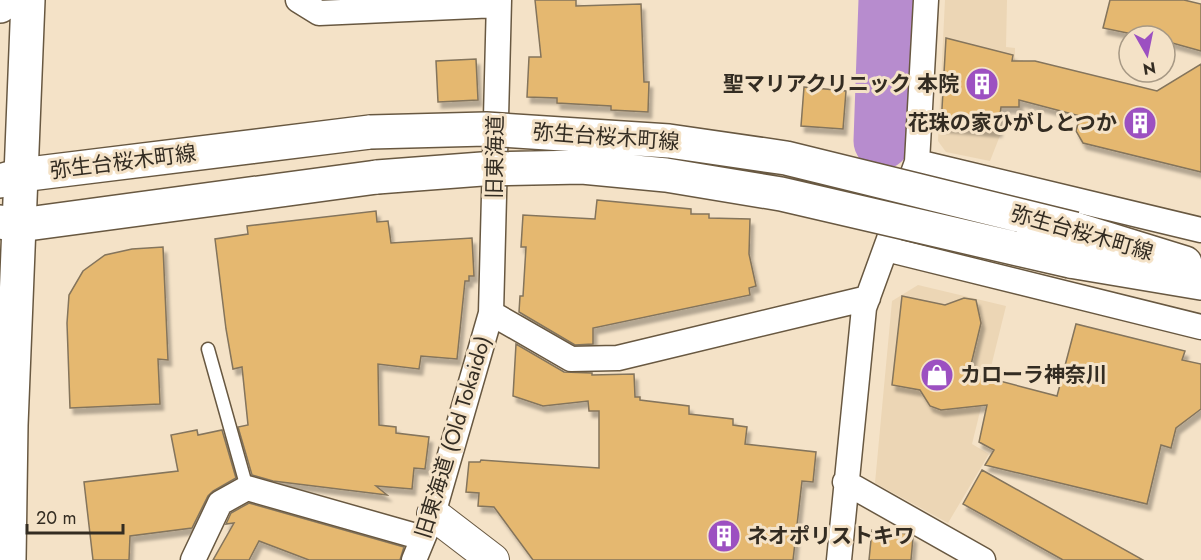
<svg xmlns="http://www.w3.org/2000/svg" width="1201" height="560" font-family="Jost,'Noto Sans JP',sans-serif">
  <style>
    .built { fill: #ecd6b5 }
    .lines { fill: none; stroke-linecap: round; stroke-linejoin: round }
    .river { stroke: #b78cce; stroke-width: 57 }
    .building { fill: #e5b86f; stroke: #84745c; stroke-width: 1.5; filter: url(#shadow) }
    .service-casing { stroke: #685841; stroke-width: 15 }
    .minor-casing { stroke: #685841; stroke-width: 27 }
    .tertiary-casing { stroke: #685841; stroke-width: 34 }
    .secondary-casing { stroke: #685841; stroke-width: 36 }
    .primary-casing { stroke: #685841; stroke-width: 36 }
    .service { stroke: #fff; stroke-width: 12 }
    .minor { stroke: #fff; stroke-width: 24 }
    .tertiary { stroke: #fff; stroke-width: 32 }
    .secondary { stroke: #fff; stroke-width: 33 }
    .primary { stroke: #fff; stroke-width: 33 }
    .secondary-bridge-casing { stroke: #685841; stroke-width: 36; stroke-linecap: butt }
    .secondary-bridge { stroke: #fff; stroke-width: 33 }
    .labels { text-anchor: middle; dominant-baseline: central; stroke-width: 6; stroke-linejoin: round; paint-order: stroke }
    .poi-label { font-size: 21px; font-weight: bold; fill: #332c22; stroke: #f4e2c7; text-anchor: end }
    .street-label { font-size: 21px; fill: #332c22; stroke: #f4e2c7 }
  </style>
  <defs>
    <filter id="shadow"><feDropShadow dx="3.5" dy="6" stdDeviation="1.5" flood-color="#0004"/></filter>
  </defs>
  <rect width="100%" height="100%" fill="#f4e2c7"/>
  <path class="built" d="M945,0H1007L1006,47L1015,48V60H1023L1020,108H1002L1001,133L990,161L946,152L938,141Z
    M918,285L1006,306L972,444L989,454L948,523L875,483L892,301Z"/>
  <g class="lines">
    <path class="river" d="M882,141L887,0"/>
  </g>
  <path class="building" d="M535,0H576V6L641,4L644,82H649L648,112L611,110V106L557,103V98L527,97L529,57H541Z
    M1110,0H1184L1201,4V51L1165,41V36H1142L1103,28Z
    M946,38L1013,55L1012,61H1035L1157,91L1201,64V172L1083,143L1076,131L1080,116L1019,100V107H1001L998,131L941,126Z
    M476,59L478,100L438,102L436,61Z
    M804,87L846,91L843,129L801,126Z
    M597,200L691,209V214H709V218L750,219L749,254L756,286L749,288L750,295L593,328V344L575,345L519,312L520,296H523L526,247H521L523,215L595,219Z
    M376,211L377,222L388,221L391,243L472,238L474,276H469V281H465L457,359L421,356L419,369L378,364L379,425L396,427V433L429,437L425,469L414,468L412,489L376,486L387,495L273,481L252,475L238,427L248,425L242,367L233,369L226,329L215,239L248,234L247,226Z
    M163,247L168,360L158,359L160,404L70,408L67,323L69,295L83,271L105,255L132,249Z
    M902,296L945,305L964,298L976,300L981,323L969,373L1057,396L1076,324L1185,351L1182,360L1201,364V409L1176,428L1171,448L1161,445L1147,504L985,465L994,450L979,442L987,405L941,410L930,406L920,390L892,385Z
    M516,344L564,372L592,373V375L634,374L635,397H640V400L689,406V414L733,419V425L747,427L745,444L816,452L813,482L802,481L793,560H533L494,507L478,506L479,493L466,492L469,462H480L481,460L599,468V411H589L588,401L543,406L513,396Z
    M197,430L198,435L222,430L236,478L213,491L208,496L192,528L130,536L129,560H93L84,482L178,471L171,435Z
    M982,470L1143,560H1063L963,504Z
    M249,503L404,547L400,560H309L259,541L249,560H213L234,523L226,524L231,513Z
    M872,530L908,534L913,537L911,560H869Z"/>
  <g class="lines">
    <g class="service-casing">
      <path id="service" d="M208,349L247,488"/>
    </g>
    <g class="minor-casing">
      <path id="minor" d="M298,0L319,13L498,5
        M917,162L1201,230
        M886,249L1201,327
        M491,313L571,359L618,358L868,298
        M845,482L983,560
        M193,560L220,503L247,488L423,538
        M414,560L433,514L491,313L499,0
        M839,560L864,308L917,162L926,0"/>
    </g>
    <g class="tertiary-casing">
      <path id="tertiary" d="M433,514L493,560"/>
    </g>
    <g class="secondary-casing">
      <path id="secondary" d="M0,181L21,175L370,132
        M0,222L20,225L377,177
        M1075,229L1185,263
        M1070,261L1201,283"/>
    </g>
    <g class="primary-casing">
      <path id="primary" d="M0,6V0
        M9,560L11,425L28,0"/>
    </g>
    <use href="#service" class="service"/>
    <use href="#minor" class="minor"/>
    <use href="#tertiary" class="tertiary"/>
    <use href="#secondary" class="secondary"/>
    <use href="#primary" class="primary"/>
    <g class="secondary-bridge-casing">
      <path id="secondary-bridge" d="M370,132L486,129L669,141L786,158L1075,229
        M377,177L482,169L582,167L666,175L781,194L1070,261"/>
    </g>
    <use href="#secondary-bridge" class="secondary-bridge"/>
  </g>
  <defs>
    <g id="building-disc" transform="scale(1.725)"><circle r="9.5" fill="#9c50c1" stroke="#f4e2c7"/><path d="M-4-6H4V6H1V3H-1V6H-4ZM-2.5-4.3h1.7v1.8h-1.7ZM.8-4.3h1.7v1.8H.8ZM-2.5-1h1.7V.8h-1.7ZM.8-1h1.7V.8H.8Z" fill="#fff"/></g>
    <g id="shop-disc" transform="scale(1.725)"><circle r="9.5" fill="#9c50c1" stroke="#f4e2c7"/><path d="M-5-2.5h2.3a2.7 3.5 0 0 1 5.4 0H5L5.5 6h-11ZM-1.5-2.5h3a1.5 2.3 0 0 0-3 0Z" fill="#fff"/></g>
  </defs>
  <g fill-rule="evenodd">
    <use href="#building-disc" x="982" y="84"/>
    <use href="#building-disc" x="1140" y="123"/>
    <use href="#shop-disc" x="937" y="375"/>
    <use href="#building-disc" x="724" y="536"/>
  </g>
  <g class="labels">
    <g class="poi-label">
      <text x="959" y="84">聖マリアクリニック 本院</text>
      <text x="1117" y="123">花珠の家ひがしとつか</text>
      <text x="960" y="375" text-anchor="start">カローラ神奈川</text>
      <text x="747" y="536" text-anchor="start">ネオポリストキワ</text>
    </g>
    <g class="street-label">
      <text transform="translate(606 137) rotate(4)">弥生台桜木町線</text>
      <text transform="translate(495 157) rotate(-89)">旧東海道</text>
      <text transform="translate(123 162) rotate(-7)">弥生台桜木町線</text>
      <text transform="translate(1082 233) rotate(16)">弥生台桜木町線</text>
      <text transform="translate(453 437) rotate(-73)">旧東海道 (Old Tokaido)</text>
    </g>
  </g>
  <g transform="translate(1147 54) rotate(171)"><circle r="28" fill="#f4e2c7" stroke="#a79985" stroke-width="1.5"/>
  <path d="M0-4.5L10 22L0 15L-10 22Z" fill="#9c50c1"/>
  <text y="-9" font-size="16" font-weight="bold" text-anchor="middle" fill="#332c22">N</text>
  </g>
  <path d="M27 524v9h96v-9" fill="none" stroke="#332c22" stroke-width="3"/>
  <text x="36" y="524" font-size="18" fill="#332c22" stroke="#f4e2c7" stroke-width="4.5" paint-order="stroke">20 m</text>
</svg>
